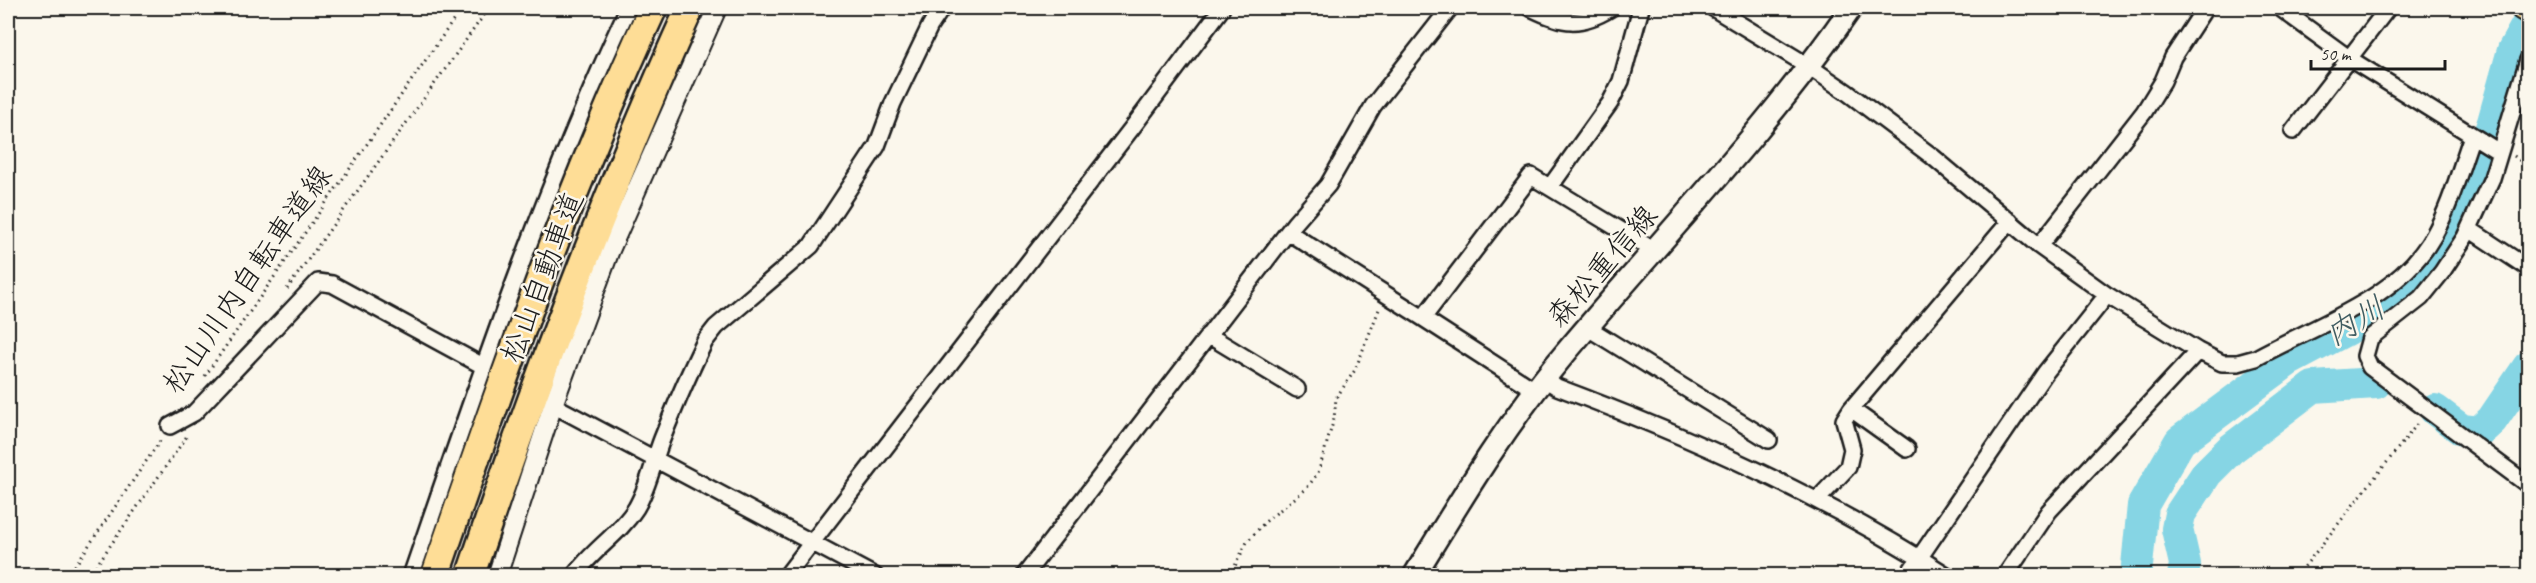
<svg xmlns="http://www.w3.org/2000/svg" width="2536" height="583" font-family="Caveat,'Klee One',sans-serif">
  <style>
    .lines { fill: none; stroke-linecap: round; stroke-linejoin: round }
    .river { stroke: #86d5e4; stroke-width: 32 }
    .minor-casing { stroke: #1c1c1c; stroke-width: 20 }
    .tertiary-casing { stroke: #1c1c1c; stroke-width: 22 }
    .secondary-casing { stroke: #1c1c1c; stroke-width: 26 }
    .primary-casing { stroke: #1c1c1c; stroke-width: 28 }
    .motorway-casing { stroke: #1c1c1c; stroke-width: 32 }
    .path { stroke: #1c1c1c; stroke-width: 3; stroke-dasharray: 1.5 4.5; stroke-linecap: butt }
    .minor { stroke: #fbf7ec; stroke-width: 15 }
    .tertiary { stroke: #fbf7ec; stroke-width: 18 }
    .secondary { stroke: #fbf7ec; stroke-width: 21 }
    .primary { stroke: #fedd96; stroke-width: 24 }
    .motorway { stroke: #fedd96; stroke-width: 27 }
    .labels { text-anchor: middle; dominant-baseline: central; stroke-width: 5; stroke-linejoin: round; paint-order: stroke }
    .street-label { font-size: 30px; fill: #1c1c1c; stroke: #fbf7ec }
    .water-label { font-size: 32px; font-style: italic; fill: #415d62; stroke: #fbf7ec }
  </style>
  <rect width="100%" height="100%" fill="#fbf7ec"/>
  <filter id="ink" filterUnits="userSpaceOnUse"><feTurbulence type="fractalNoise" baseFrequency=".0167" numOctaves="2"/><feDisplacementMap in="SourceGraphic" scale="12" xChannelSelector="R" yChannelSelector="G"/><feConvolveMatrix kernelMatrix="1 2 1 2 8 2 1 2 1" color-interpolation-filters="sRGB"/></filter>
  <g filter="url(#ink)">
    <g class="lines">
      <path class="river" d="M2435,410L2462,430L2479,432L2492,420L2528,367
        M2136,576L2143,505L2180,441L2289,360L2372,316L2422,276L2461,218L2493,122L2513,50L2528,23
        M2183,576L2185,564L2177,529L2180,514L2207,473L2231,449L2313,387L2376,383"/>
      <g class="minor-casing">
        <path id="minor" d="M1531,8C1563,24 1580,27 1611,8
          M1713,8L1810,67L1848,93L1933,157L2039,246L2107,295L2198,351L2222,363H2238L2256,358C2317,324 2398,300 2434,235C2451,204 2460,169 2472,136
          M2280,8L2350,59L2499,152
          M2528,60L2492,178L2465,237L2442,272L2421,298L2370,338L2365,356L2370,367L2528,485
          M2293,131L2388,8
          M1550,187L1610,103L1621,81L1641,8
          M2469,229L2528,268
          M1288,232L1423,318
          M2039,246L2144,112L2163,81L2173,57L2205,8
          M1588,328L1769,440
          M1208,335L1297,389
          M1545,379L1557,387C1693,438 1825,497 1948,576
          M1536,391L1423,318L1531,176L1655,251
          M553,405L875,576
          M1851,409L1907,449
          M170,426L194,413L318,282L332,284L483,366
          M1817,500L1848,467L1852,449L1844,420L1851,409L2010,221
          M411,576C477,384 542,191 628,8
          M574,576C592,550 619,535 636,508C649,486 653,462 662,439C675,406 689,373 705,341L716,327L811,246L877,146L893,103L930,26L942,8
          M786,576L1135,124L1222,8
          M1024,576L1294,224L1328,185L1373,106L1450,8
          M1907,576L2045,373L2107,295
          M2005,576L2049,511L2198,351"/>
      </g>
      <g class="tertiary-casing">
        <path id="tertiary" d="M497,576L553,405L610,250L717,8"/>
      </g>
      <g class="secondary-casing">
        <path id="secondary" d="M1414,576C1460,501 1505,425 1562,357C1659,241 1765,132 1851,8"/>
      </g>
      <g class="primary-casing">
        <path id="primary" d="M2523,8L2528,11"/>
      </g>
      <g class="motorway-casing">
        <path id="motorway" d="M435,576C501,383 568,192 653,8
          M470,576C535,383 606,193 690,8"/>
      </g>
      <path class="path" d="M2514,156L2528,167
        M287,289L489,8
        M205,376L462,8
        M68,576L162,438
        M89,576L187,436
        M1230,576L1247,542L1265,522L1306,489L1318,473L1334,419L1336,398L1355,370L1380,307
        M2297,576L2418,423"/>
      <use href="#minor" class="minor"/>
      <use href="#tertiary" class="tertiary"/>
      <use href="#secondary" class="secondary"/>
      <use href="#primary" class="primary"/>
      <use href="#motorway" class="motorway"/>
    </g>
  </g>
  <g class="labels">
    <g class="street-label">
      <text transform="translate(1602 266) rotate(-49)">森松重信線</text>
      <text transform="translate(542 277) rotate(-69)">松山自動車道</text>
      <text transform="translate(247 279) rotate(-55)">松山川内自転車道線</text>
    </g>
    <g class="water-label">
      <text transform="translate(2355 321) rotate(-31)">内川</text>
    </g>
  </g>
  <rect width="2536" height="583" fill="none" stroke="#fbf7ec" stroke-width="30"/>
  <rect x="15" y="15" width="2506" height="553" fill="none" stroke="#1c1c1c" stroke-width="2" filter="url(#ink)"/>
  <path d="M2311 60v9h134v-9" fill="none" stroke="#1c1c1c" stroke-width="3"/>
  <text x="2320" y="60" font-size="18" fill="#1c1c1c" stroke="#fbf7ec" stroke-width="4.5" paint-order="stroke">50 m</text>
</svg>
